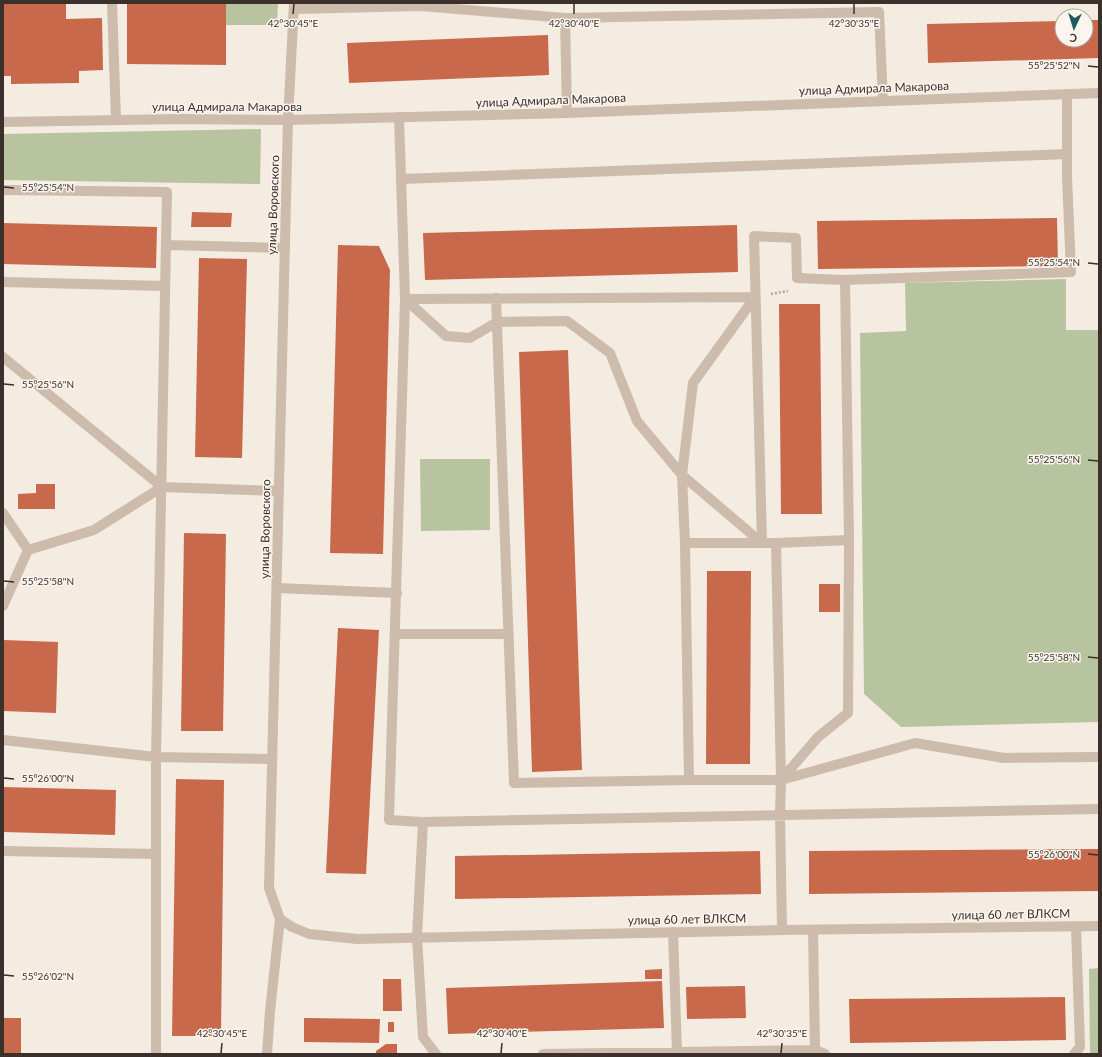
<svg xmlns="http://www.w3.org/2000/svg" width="1102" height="1057" font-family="Lato,sans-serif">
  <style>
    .green { fill: #b8c4a0 }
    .building { fill: #c8694b }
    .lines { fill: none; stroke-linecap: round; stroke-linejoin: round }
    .path { stroke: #b9a596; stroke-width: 2.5; stroke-dasharray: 2 2; stroke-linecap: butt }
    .service { stroke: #cdbbac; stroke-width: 10 }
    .minor { stroke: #cdbbac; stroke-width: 10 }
    .tertiary { stroke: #cdbbac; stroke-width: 10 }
    .ticks { fill: none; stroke: #3b302b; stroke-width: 1.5 }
    .labels { text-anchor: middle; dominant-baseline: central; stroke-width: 3; stroke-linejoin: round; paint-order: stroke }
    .street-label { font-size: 12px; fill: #3b302b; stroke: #fbf5ee }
    .ticks-label { font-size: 10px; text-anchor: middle; fill: #3b302b; stroke: #fbf5ee; stroke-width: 3; stroke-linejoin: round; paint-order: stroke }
  </style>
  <rect width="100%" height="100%" fill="#f4ebe1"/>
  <path class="green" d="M226,3H278L277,25H226Z
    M261,129L260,184L3,180V134Z
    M1066,279V330H1099V722L901,727L864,694L860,333L906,331L905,283Z
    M420,459H490V530L421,531Z
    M1099,968V1054H1090L1089,969Z"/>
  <path class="building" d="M3,3H66V19L102,18L103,70L79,71V83L11,84V76H3Z
    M127,3H226V65L127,64Z
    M1086,20H1099V58L928,63L927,24L1062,21V40H1086Z
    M548,35L549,75L349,83L347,43Z
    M192,212L232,213L231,227H191Z
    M1057,218L1058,266L818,269L817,221Z
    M3,223L157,227L156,268L3,264Z
    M737,225L738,272L425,280L423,233Z
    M338,245L379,246L390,270L383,554L330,553Z
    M199,258L247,259L242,458L195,457Z
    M779,304H820L822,514H781Z
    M568,350L582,770L532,772L519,352Z
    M36,484H55V509H18V494L36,493Z
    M184,533L226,534L223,731H181Z
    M707,571H751L750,764H706Z
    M819,584H840V612H819Z
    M338,628L379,630L366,874L326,873Z
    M3,640L58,642L56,713L3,711Z
    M176,779L224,780L221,1036H172Z
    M3,787L116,790L115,835L3,832Z
    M1099,849V891L809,894V851Z
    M760,851L761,894L455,899V856Z
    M662,969V979H645V970Z
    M383,979H401L402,1011H383Z
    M662,981L664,1028L448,1034L446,988Z
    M745,986L746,1018L687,1019L686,987Z
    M1065,997L1066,1040L850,1043L849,999Z
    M3,1018H21V1054H3Z
    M304,1018L380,1019L379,1043L304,1042Z
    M388,1022H394V1032H388Z
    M386,1044H397V1054H376V1051Z"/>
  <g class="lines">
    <path class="path" d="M771,294L788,291"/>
    <path class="service" d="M112,3L116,120
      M294,9L421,6L565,18L567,113
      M565,18L879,12L883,101
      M399,117L405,299L755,297
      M401,179L1067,154
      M3,190L167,192L156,757V1054
      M167,245L285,248
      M845,280L849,540
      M3,282L165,286
      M496,298L514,783L689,780
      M405,299L389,820L423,822
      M405,299L446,336L470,338L497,322L567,321L610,353L637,421L682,475L762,543
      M3,357L162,487
      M3,513L28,550L94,530L162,487L279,491
      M685,543L682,475L693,383L755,297
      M762,543L754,236L796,238L797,278L845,280L1071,272L1067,176V94
      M776,543L781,780L780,814L782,930
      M277,588L397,593
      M3,606L28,550
      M396,634H509
      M3,740L156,757L272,759
      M781,780L818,737L848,713L849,540L776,543H685L689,780H781L915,743L1004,758L1099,757
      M3,851L156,854
      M673,932L677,1052
      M815,1050L825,1054
      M436,1054L423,1037L417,937L423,822L1099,809
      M543,1054L815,1050L813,930
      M1074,1054L1080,1047L1076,927"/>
    <path class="minor" d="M280,919L292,927L309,934L357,939L782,930L1099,926
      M267,1054L270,1011L280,919L269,888L288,120"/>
    <path class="tertiary" d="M288,120L294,3
      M3,122L180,119L288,120L567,113L1099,93"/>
  </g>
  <path class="ticks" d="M293,14L294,4M574,14V4M854,14V4M1088,66L1098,67M4,187L14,188M1088,263L1098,264M4,384L14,385M1088,460L1098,461M4,581L14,582M1088,657L1098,658M4,778L14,779M1088,854L1098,855M4,975L14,976M221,1053L222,1043M501,1053L502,1043M781,1053L782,1043"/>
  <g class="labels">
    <g class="street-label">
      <text transform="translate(874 88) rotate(-2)">улица Адмирала Макарова</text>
      <text transform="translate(551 100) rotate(-2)">улица Адмирала Макарова</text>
      <text x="227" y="106">улица Адмирала Макарова</text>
      <text transform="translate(273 205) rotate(-88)">улица Воровского</text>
      <text transform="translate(265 529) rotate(-89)">улица Воровского</text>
      <text transform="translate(1011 914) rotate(-1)">улица 60 лет ВЛКСМ</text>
      <text transform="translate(687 919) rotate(-1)">улица 60 лет ВЛКСМ</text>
    </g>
  </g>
  <g class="ticks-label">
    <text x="293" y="27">42°30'45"E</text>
    <text x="574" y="27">42°30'40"E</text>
    <text x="854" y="27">42°30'35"E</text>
    <text x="1054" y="69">55°25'52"N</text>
    <text x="48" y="191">55°25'54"N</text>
    <text x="1054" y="266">55°25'54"N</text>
    <text x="48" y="388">55°25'56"N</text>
    <text x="1054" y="463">55°25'56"N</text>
    <text x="48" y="585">55°25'58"N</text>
    <text x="1054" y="661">55°25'58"N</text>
    <text x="48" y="782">55°26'00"N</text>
    <text x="1054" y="858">55°26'00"N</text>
    <text x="48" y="980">55°26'02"N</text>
    <text x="222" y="1037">42°30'45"E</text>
    <text x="502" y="1037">42°30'40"E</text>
    <text x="782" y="1037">42°30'35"E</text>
  </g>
  <rect width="1102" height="1057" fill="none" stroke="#3b302b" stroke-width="8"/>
  <g transform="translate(1074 28) rotate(184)"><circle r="19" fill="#fbf5ee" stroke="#aea6a0"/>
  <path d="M0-3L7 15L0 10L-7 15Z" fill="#1f5a5e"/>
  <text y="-6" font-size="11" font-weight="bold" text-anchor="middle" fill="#3b302b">С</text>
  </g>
</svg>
